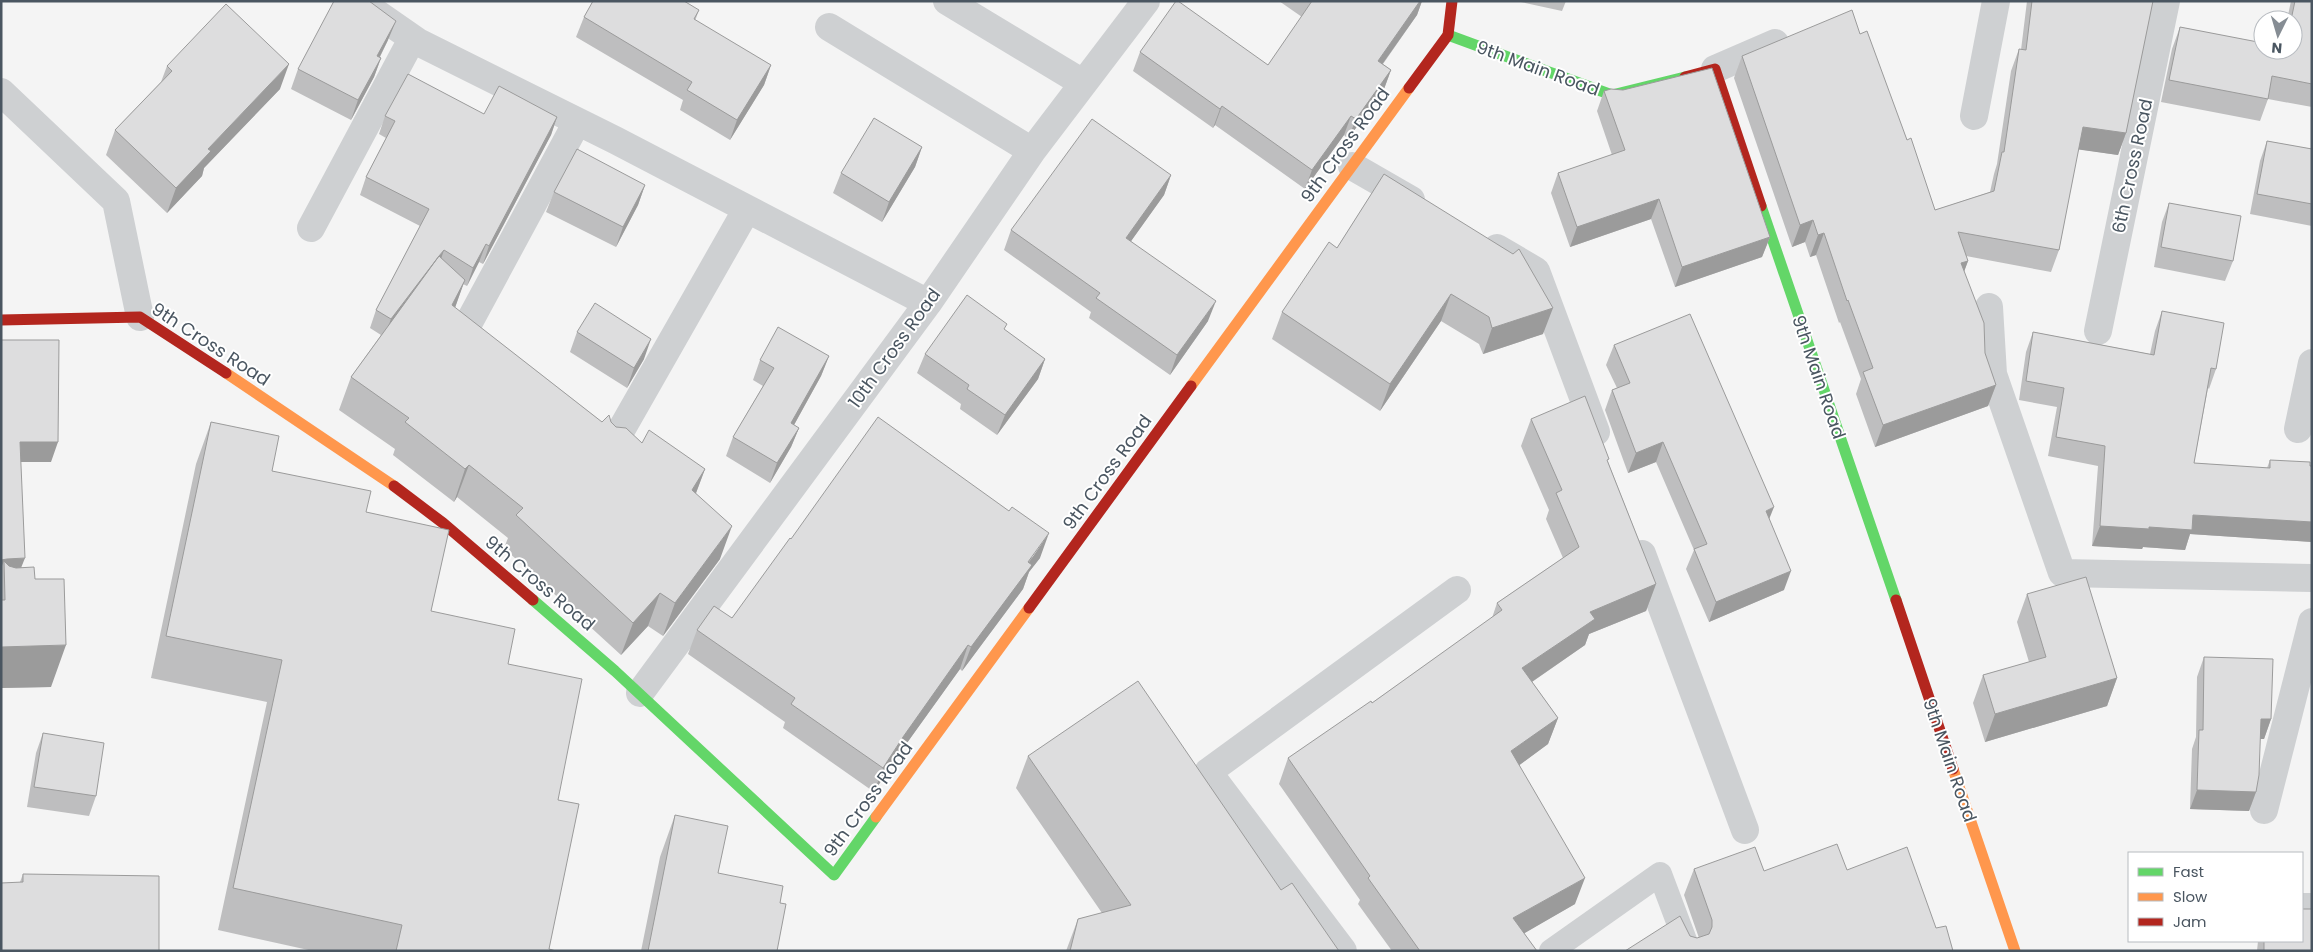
<svg xmlns="http://www.w3.org/2000/svg" width="2313" height="952" font-family="Poppins,sans-serif">
  <style>
    .lines { fill: none; stroke-linecap: round; stroke-linejoin: round }
    .lane { stroke: #ced0d2; stroke-width: 24 }
    .street { stroke: #ced0d2; stroke-width: 28 }
    .fast { stroke: #63d668; stroke-width: 11 }
    .slow { stroke: #ff974d; stroke-width: 11 }
    .jam { stroke: #b3261e; stroke-width: 11 }
    .wall { fill: #bebebf }
    .shaded-wall { fill: #9b9b9b }
    .building { fill: #ddddde; stroke: #9b9b9b }
    .labels { text-anchor: middle; dominant-baseline: central; stroke-width: 4; stroke-linejoin: round; paint-order: stroke }
    .street-label { font-size: 18px; fill: #4a5661; stroke: #fff }
  </style>
  <rect width="100%" height="100%" fill="#f4f4f4"/>
  <g class="lines">
    <path class="lane" d="M1551,951L1660,874L1689,951"/>
    <path class="street" d="M359,1L418,42L615,140L928,303
      M947,1L1083,83
      M829,27L1032,151
      M1715,69L1775,43
      M1,92L116,201L140,317
      M1974,116L1996,1
      M1352,166L1411,200
      M311,228L412,39
      M1497,248L1536,271L1596,432
      M1989,307L1993,374L2062,573L2312,578
      M2098,331L2166,1
      M461,337L577,122
      M2298,429L2312,363
      M612,446L747,209
      M1642,554L1745,830
      M640,693L928,303L1032,151L1146,1
      M2264,810L2312,622
      M2302,907H2312
      M1343,951L1208,772L1457,590"/>
    <path class="fast" d="M1448,35L1612,95L1685,77
      M1761,206L1896,600
      M533,600L615,671L834,875L876,817"/>
    <path class="slow" d="M226,373L394,486
      M1191,386L1409,88
      M1953,769L2015,951
      M876,817L1029,608"/>
    <path class="jam" d="M1685,77L1715,69L1761,206
      M1409,88L1448,35L1452,1
      M1,320L140,317L226,373
      M394,486L443,523L533,600
      M1896,600L1953,769
      M1029,608L1191,386"/>
  </g>
  <path class="wall" d="M1279,1H1422L1417,15L1383,64L1391,70L1384,89L1348,139L1344,135L1305,189L1215,125L1213,128L1133,71L1140,52L1268,65L1302,17Z
    M1521,1H1566L1562,11L1521,2Z
    M2027,1H2153L2126,133L2118,155L2078,149L2059,250L2051,272L1966,256L1968,261L1964,271L1985,353L1996,385L1988,406L1875,447L1856,394L1861,379L1840,322L1839,323L1816,255L1810,257L1805,242L1792,247L1734,78L1742,56L1860,34L1907,140L1935,210L1990,192L1994,174L1997,164L2011,71L2019,49L2021,50Z
    M2291,1H2312V107L2268,99L2260,121L2161,102L2172,49L2180,27L2293,50V20H2287Z
    M699,10L695,21L771,65L764,85L730,140L680,110L683,100L576,37L584,17Z
    M388,40L380,57L381,58L374,77L351,120L291,89L298,69Z
    M167,66L280,89L204,168L202,176L167,213L106,155L115,130L161,82Z
    M1604,91L1770,237L1762,257L1675,287L1651,219L1570,247L1551,193L1558,173L1612,155L1597,111Z
    M484,114L557,117L551,135L483,264L479,262L467,286L463,284L455,308L602,422H611L616,427L642,443L705,469L696,493L720,559L663,636L648,626L621,655L504,548L508,538L457,497L454,502L393,455L395,449L339,410L351,377L381,335L370,328L376,310L420,226L360,195L366,177L386,138L379,134L385,116Z
    M2267,141L2312,149V226L2250,214L2260,161Z
    M922,147L915,167L882,222L833,193L841,173Z
    M1384,174L1543,334L1483,354L1479,344L1441,321L1380,411L1272,339L1282,312L1337,248Z
    M1171,175L1164,195L1131,241L1208,321L1170,375L1089,318L1091,312L1004,250L1011,230Z
    M645,185L638,205L616,247L546,212L554,192Z
    M2169,203L2233,261L2225,281L2154,267L2162,222Z
    M2162,311L2216,369L2209,389L2208,388L2194,463L2267,468L2270,460L2312,466V542L2190,534L2185,550L2143,547L2142,549L2092,546L2098,466L2048,456L2057,407L2019,400L2026,352L2033,332L2150,354L2155,331Z
    M1005,330L1045,359L1038,379L997,435L960,409L961,404L917,373L925,354Z
    M577,332L644,359L627,388L570,352Z
    M1,340L51,462H20L21,567L35,579L51,687L1,688Z
    M1614,345L1769,519L1784,590L1709,622L1686,569L1694,550L1656,462L1628,473L1605,410L1612,390L1617,388L1606,365Z
    M829,356L821,376L794,425L799,428L791,447L770,483L726,456L733,437L763,386L753,380L760,360Z
    M1531,419L1608,462L1656,584L1646,611L1589,634L1585,645L1532,682L1558,718L1548,744L1519,765L1575,904L1524,933L1537,951H1392L1358,904L1360,900L1279,784L1288,758L1372,703L1492,618L1497,603L1563,558L1546,519L1549,510L1521,446Z
    M211,422L272,471L366,512L431,611L508,664L558,800L549,949L556,951H313L218,930L267,702L151,678L196,464Z
    M791,539L1040,558L1029,572L1023,589L962,671L960,669L894,761L874,792L783,728L785,722L688,654L697,630L732,618Z
    M2027,594L2117,678L2107,706L1985,742L1973,703L1983,675L2029,662L2017,622Z
    M2204,657L2271,719L2264,739H2260L2256,792L2249,811L2190,809L2192,749L2196,737L2197,677Z
    M43,733L96,796L89,816L27,807L36,753Z
    M1028,756L1281,890L1339,951H1066L1078,919L1102,913L1016,788Z
    M675,815L718,873L780,903L777,951H641L660,857Z
    M1694,869L1764,871L1847,870L1936,928L1625,951L1690,936L1697,938H1699L1684,895Z
    M23,874L159,951L20,882Z
    M2258,941H2302L2312,951H2257Z"/>
  <path class="shaded-wall" d="M1420,1H1422L1417,15L1371,80L1378,61Z
    M396,21L388,40L370,76L377,56Z
    M381,58L374,77L351,120L358,100Z
    M289,64L280,89L204,168L202,176L167,213L176,188L208,149Z
    M771,65L764,85L730,140L737,120Z
    M1391,70L1384,89L1348,139L1356,119Z
    M1222,106L1215,125L1213,128L1220,109Z
    M1351,116L1344,135L1305,189L1312,170Z
    M557,117L551,135L483,264L489,246Z
    M2083,127L2126,133L2118,155L2075,149Z
    M922,147L915,167L882,222L889,202Z
    M1171,175L1164,195L1119,258L1126,238Z
    M645,185L638,205L616,247L623,227Z
    M1659,199L1651,219L1570,247L1577,227Z
    M1813,220L1805,242L1792,247L1800,225Z
    M1824,233L1816,255L1810,257L1818,235Z
    M1770,237L1762,257L1675,287L1682,267Z
    M486,244L479,262L467,286L473,268Z
    M444,250L438,268L384,337L391,319Z
    M1968,261L1960,283L1961,263Z
    M465,280L453,313L452,305Z
    M1451,294L1441,321L1380,411L1390,384Z
    M1216,301L1208,321L1170,375L1177,355Z
    M1553,308L1543,334L1483,354L1492,328Z
    M651,339L644,359L627,388L634,368Z
    M829,356L821,376L784,443L791,423Z
    M1045,359L1038,379L997,435L1005,415Z
    M1996,385L1988,406L1875,447L1883,425Z
    M799,428L791,447L770,483L777,463Z
    M20,442H58L51,462H12Z
    M1663,442L1656,462L1628,473L1636,453Z
    M469,465L457,497L454,502L465,469Z
    M705,469L693,501L692,490Z
    M1774,507L1766,527V511Z
    M2193,515L2312,522V542L2190,534L2185,550L2143,547L2142,549L2092,546L2100,526Z
    M732,526L720,559L663,636L675,603Z
    M1049,533L1040,558L1029,572L1023,589L962,671L971,647Z
    M25,558L17,578L4,561L1,568V560L7,559Z
    M1791,571L1784,590L1709,622L1716,602Z
    M1656,584L1646,611L1589,634L1585,645L1513,695L1522,668L1590,612Z
    M660,593L648,626L621,655L633,623Z
    M66,645L51,687L1,688V647Z
    M968,645L960,669L894,761L874,792L883,768L903,737Z
    M2117,678L2107,706L1985,742L1995,714Z
    M1558,718L1548,744L1502,778L1511,751Z
    M2261,719H2271L2264,739H2254Z
    M2197,790L2256,792L2249,811L2190,809Z
    M1585,878L1575,904L1504,945L1513,918Z"/>
  <path class="building" d="M334,1H369L396,21L377,56L381,58L358,100L298,69Z
    M593,1H684L699,10L694,19L771,65L737,120L687,90L692,82L584,17Z
    M1176,1H1178L1268,65L1312,1H1420L1378,61L1391,70L1356,119L1351,116L1312,170L1222,106L1220,109L1140,52Z
    M2032,1H2153L2126,133L2083,127L2059,250L1958,232L1968,261L1961,263L1984,323L1985,353L1996,385L1883,425L1863,372L1873,368L1848,300L1847,301L1824,233L1818,235L1813,220L1800,225L1742,56L1852,10L1860,34L1867,31L1907,140L1911,138L1935,210L1994,191L2002,152H2004L2019,49L2026,50Z
    M2295,1H2312V84L2272,76L2268,99L2169,80L2180,27L2263,43V50H2293V20H2291Z
    M226,4L289,64L208,149L211,151L176,188L115,130L172,71L167,66Z
    M1712,68L1770,237L1682,267L1659,199L1577,227L1558,173L1625,150L1604,91L1611,89L1623,90Z
    M408,74L484,114L499,86L557,117L489,246L486,244L473,268L444,250L439,256L391,319L376,310L429,209L366,177L395,121L385,116Z
    M874,118L922,147L889,202L841,173Z
    M1092,119L1171,175L1126,238L1216,301L1177,355L1096,298L1100,293L1011,230Z
    M2267,141L2312,149V204L2257,194Z
    M577,149L645,185L623,227L554,192Z
    M1384,174L1513,254L1519,249L1553,308L1492,328L1489,317L1451,294L1390,384L1282,312L1329,242L1337,248Z
    M2169,203L2241,216L2233,261L2161,247Z
    M439,256L465,280L452,305L602,422L609,415L611,422L616,427L626,428L642,443L649,430L705,469L692,490L732,526L675,603L660,593L633,623L516,515L523,508L469,465L465,469L405,422L409,418L351,377Z
    M967,295L1007,324L1004,329L1045,359L1005,415L967,389L969,385L925,354Z
    M595,303L651,339L634,368L577,332Z
    M2162,311L2224,323L2216,369L2211,368L2194,463L2270,468V460L2310,462V466H2312V522L2193,515L2192,530L2149,527V529L2100,526L2105,446L2056,437L2064,388L2026,381L2033,332L2154,355Z
    M1690,314L1774,507L1766,511L1791,571L1716,602L1694,549L1707,544L1663,442L1636,453L1612,390L1630,383L1614,345Z
    M778,327L829,356L791,423L799,428L777,463L733,437L774,368L760,360Z
    M1,340H59L58,442H20L25,558L7,559L1,560Z
    M1585,396L1609,459L1607,460L1656,584L1590,612L1595,619L1522,668L1558,718L1511,751L1585,878L1513,918L1537,951H1420L1368,878L1370,876L1288,758L1371,701L1372,703L1502,610L1497,603L1579,547L1556,493L1562,490L1531,419Z
    M878,417L1009,511L1012,507L1049,533L1028,562L1032,565L971,647L968,645L903,737L883,768L791,704L795,698L697,630L714,606L732,618L790,538L791,539Z
    M211,422L279,436L272,471L371,491L366,512L449,530L431,611L515,629L508,664L582,679L558,800L579,804L549,949L556,951H396L402,925L233,888L282,660L166,636Z
    M4,561L9,566L16,568L34,567L35,579H64L66,645L1,647V600H5Z
    M2086,577L2117,678L1995,714L1983,675L2046,657L2027,594Z
    M2204,657L2273,659L2271,719H2261L2259,775L2256,792L2197,790L2199,730H2203Z
    M1138,681L1281,890L1292,883L1339,951H1070L1078,919L1131,905L1028,756Z
    M43,733L104,743L96,796L34,787Z
    M675,815L728,826L718,873L783,886L780,903L786,904L777,951H648Z
    M1837,844L1847,870L1907,847L1936,928L1946,926L1953,951H1625L1680,916L1690,936L1697,938L1709,934L1712,927V920L1694,869L1755,847L1764,871Z
    M23,874L159,876V951H1V883L23,882Z
    M2302,909H2312V951H2264V941H2302Z"/>
  <g class="labels">
    <g class="street-label">
      <text transform="translate(1538 68) rotate(20)">9th Main Road</text>
      <text transform="translate(1345 145) rotate(-54)">9th Cross Road</text>
      <text transform="translate(2132 166) rotate(-78)">6th Cross Road</text>
      <text transform="translate(211 344) rotate(33)">9th Cross Road</text>
      <text transform="translate(894 348) rotate(-54)">10th Cross Road</text>
      <text transform="translate(1819 377) rotate(71)">9th Main Road</text>
      <text transform="translate(1107 472) rotate(-54)">9th Cross Road</text>
      <text transform="translate(540 583) rotate(40)">9th Cross Road</text>
      <text transform="translate(1950 760) rotate(71)">9th Main Road</text>
      <text transform="translate(868 799) rotate(-54)">9th Cross Road</text>
    </g>
  </g>
  <rect width="2313" height="952" fill="none" stroke="#4a5661" stroke-width="5"/>
  <rect x="2128" y="852" width="175" height="90" fill="#ffffff" stroke="#b7bbc0"/>
  <rect x="2138" y="868" width="25" height="8" fill="#63d668" stroke="#b7bbc0"/>
  <text x="2173" y="877" font-size="15" fill="#4a5661">Fast</text>
  <rect x="2138" y="893" width="25" height="8" fill="#ff974d" stroke="#b7bbc0"/>
  <text x="2173" y="902" font-size="15" fill="#4a5661">Slow</text>
  <rect x="2138" y="918" width="25" height="8" fill="#b3261e" stroke="#b7bbc0"/>
  <text x="2173" y="927" font-size="15" fill="#4a5661">Jam</text>
  <g transform="translate(2278 35) rotate(185)"><circle r="24" fill="#ffffff" stroke="#b7bbc0"/>
  <path d="M0-4L9 19L0 12L-9 19Z" fill="#868d94"/>
  <text y="-8" font-size="14" font-weight="bold" text-anchor="middle" fill="#4a5661">N</text>
  </g>
</svg>
